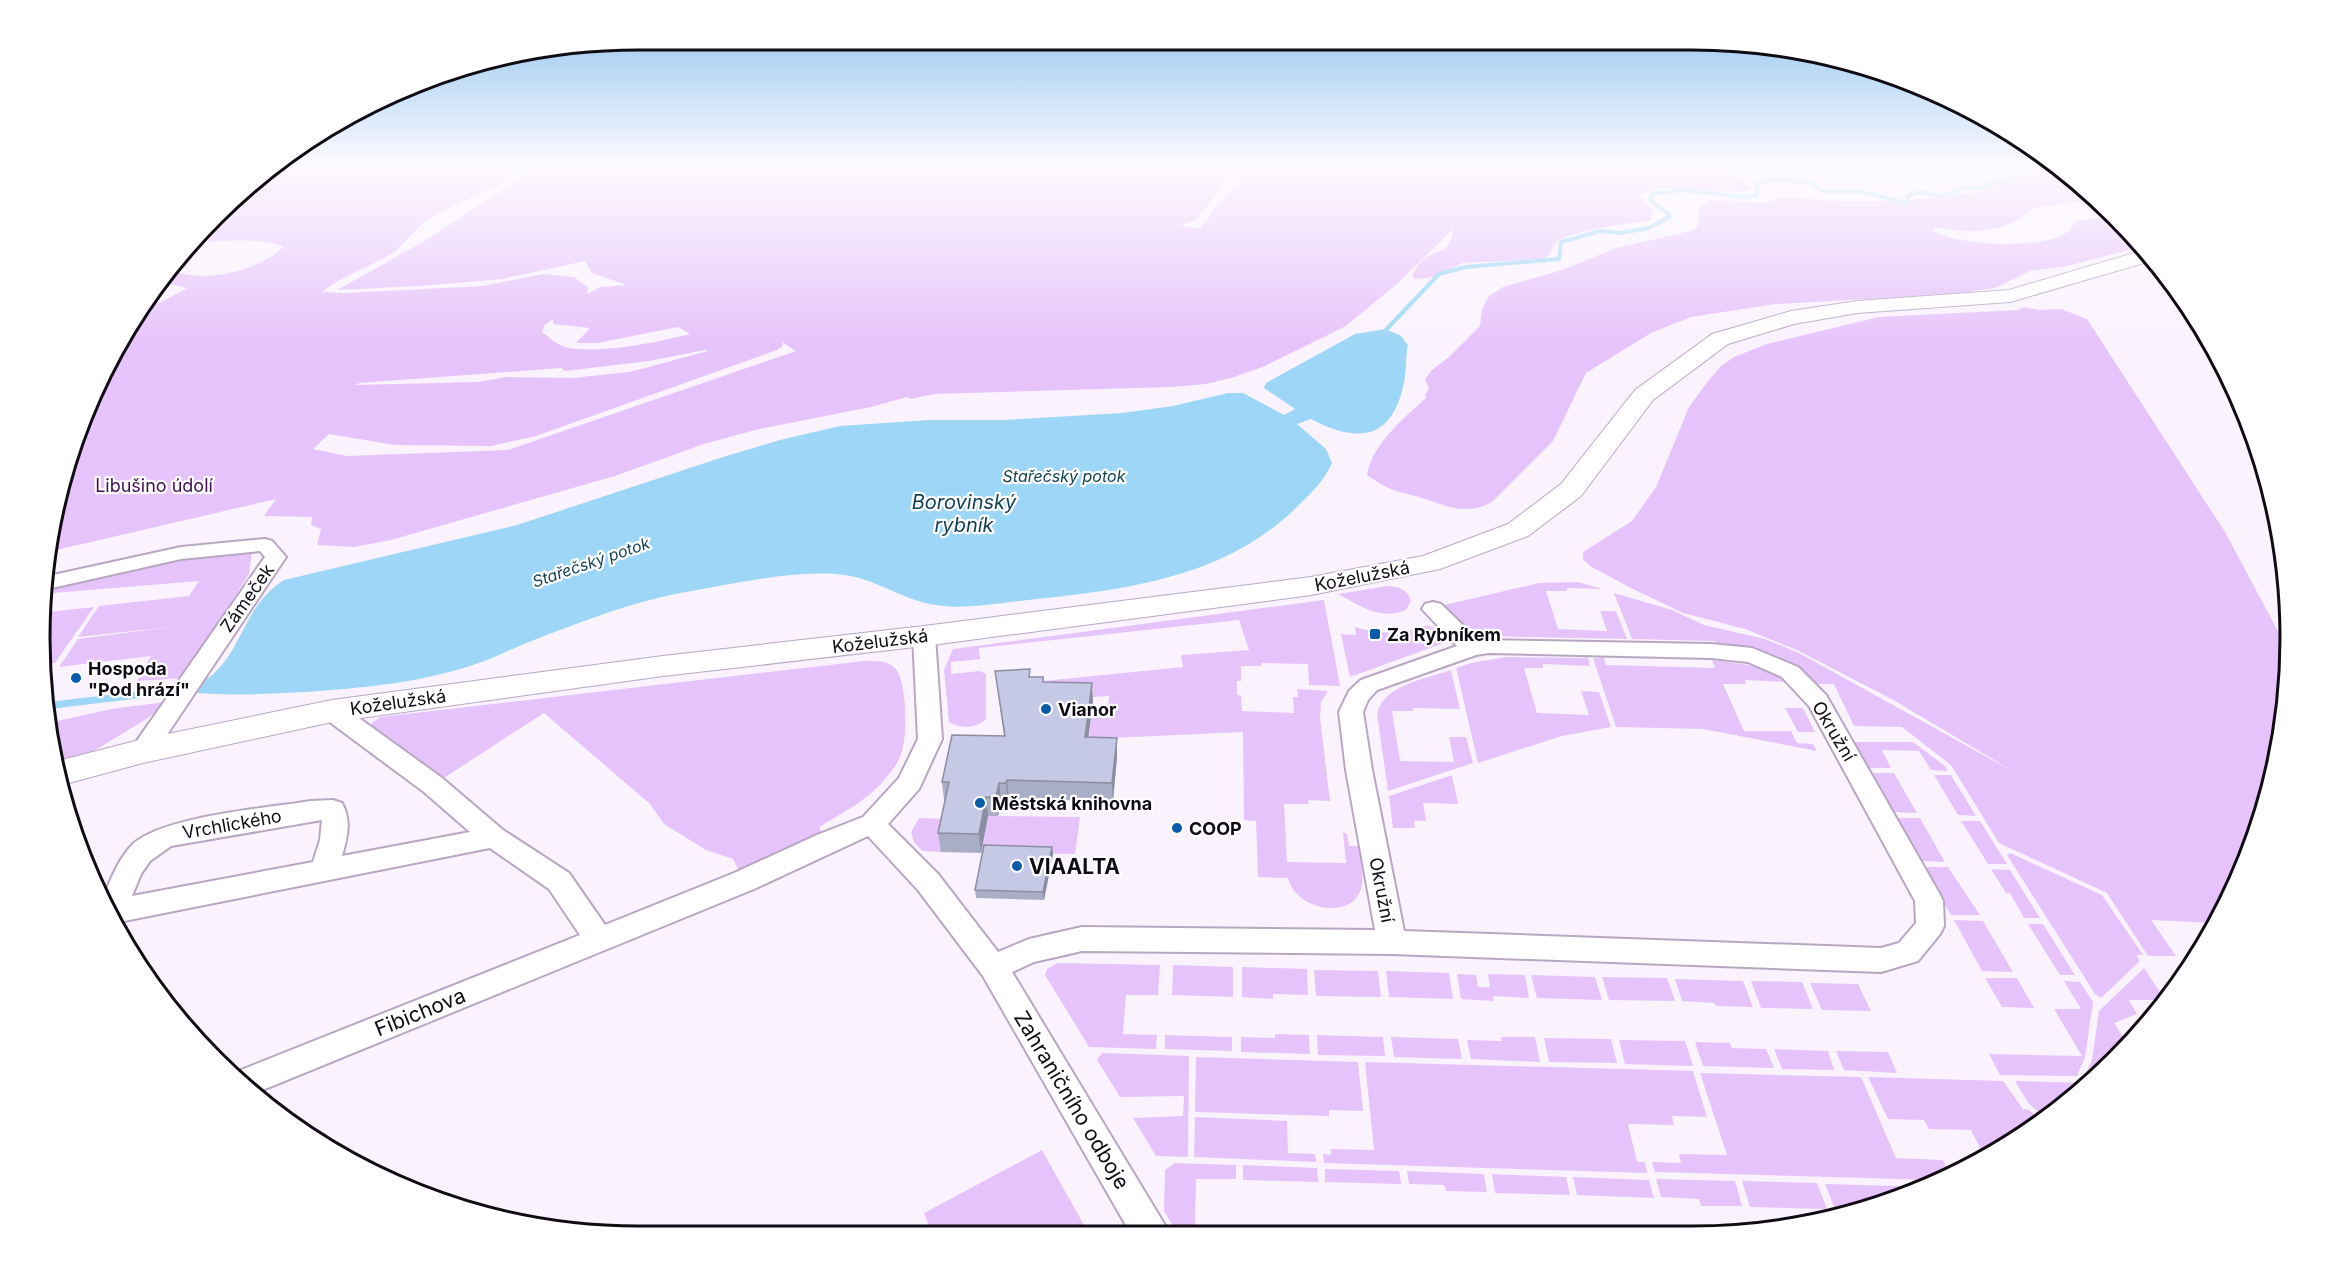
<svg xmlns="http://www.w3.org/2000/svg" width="2329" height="1276" font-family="Inter,sans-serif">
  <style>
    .green { fill: #e7c3fb; fill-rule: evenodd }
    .water { fill: #9dd6f6 }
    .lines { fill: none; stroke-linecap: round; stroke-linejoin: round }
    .stream-far1 { stroke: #9dd6f6; stroke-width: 4 }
    .stream { stroke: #9dd6f6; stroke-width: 7 }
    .street-casing { stroke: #b8a7c1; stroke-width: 4 }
    .secondary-casing { stroke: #b8a7c1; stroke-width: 2 }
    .street { fill: #fff; fill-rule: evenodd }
    .secondary { fill: #fff; fill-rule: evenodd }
    .wall { fill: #aaadc6 }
    .shaded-wall { fill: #8b8da1 }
    .building { fill: #c6c9e6; stroke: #8b8da1; stroke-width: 1.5 }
    .poi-dot { fill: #0a5caa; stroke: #fff; stroke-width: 2 }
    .labels { text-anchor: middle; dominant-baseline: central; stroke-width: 4.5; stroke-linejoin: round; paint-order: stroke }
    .far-water-label { font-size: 16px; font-style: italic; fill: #103f54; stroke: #fff }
    .park-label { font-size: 18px; fill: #400e54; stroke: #fff }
    .street-label { font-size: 18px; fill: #110c14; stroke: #fff }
    .poi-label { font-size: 18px; font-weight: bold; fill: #110c14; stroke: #fff; text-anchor: start }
    .water-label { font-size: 20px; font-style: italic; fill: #103f54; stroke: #fff }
    .near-poi-label { font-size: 21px; font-weight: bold; fill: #110c14; stroke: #fff; text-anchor: start }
    .near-street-label { font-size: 21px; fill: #110c14; stroke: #fff }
    .rim { fill: none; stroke: #110c14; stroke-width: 3 }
  </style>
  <rect width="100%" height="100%" fill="#faf3fe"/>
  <path class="green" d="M270,166H514L509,176L502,183C476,196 448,206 424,223C411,232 404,246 391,254C368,268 343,275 322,292L345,293L482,286L544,274L574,277L588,287L587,294L601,287L627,285L592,273L585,261L502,279L419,286L337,290L423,242L539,166H1166L1155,178L1158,182L1172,166H1238L1195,221L1180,225L1199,229L1229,191L1238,183L1247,166H1721L1744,180L1752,189L1743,192L1658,188L1639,195L1652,210V219L1647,221C1628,223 1572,231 1558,241C1551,247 1552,255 1543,259L1462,263L1436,277L1415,279L1412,275C1415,271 1417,266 1421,262C1435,247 1450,257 1453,229L1397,284L1346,326L1265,366L1234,377L1206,384L1171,387L935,394L910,399L907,397L871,407L755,430L704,444L615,476L391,540L354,547L317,545L321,529L311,525L312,517L264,516L276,499L48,552L59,483L85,408L136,312L165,300L187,288L158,281L167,270C179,273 192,276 204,276C228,276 266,265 283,247C260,236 214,242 188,243ZM553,319V324L590,328L576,343H597L678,327L690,334C658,342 597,355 565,347C556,344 550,338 542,332L545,325ZM782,342L796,351L508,450L347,456L313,449L329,434L395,445L491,446L536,436L777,350L783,346ZM705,350L708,351L630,372L572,378L507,377L478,382L354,385L360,383L561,368L565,371L649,361Z
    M2059,168L2086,187L2097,199L2032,208C2013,230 1981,233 1953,230C1945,229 1937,226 1932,230C1957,246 2037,249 2063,235C2069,231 2072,227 2076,221L2113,216L2141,247L2067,266L2030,271L1995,288L1954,294L1776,304L1691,317L1651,333L1586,373L1553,441L1492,502C1463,518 1442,503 1415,496C1392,490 1387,489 1367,475C1372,444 1404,418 1426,398L1425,395L1429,388L1425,379L1432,370L1449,357L1480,326L1482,309L1489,296L1503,287L1562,270L1616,248L1691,231L1697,227L1700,208L1709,200L1764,203L1783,197L1836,201H1900L1977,193L2008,179Z
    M2025,307L2038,310L2061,309L2087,319L2225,532L2287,648L2285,716L2258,830L2215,925L2214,923L2151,920L2176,956H2148L2107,893L1999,843L1951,765L1902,727L1854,726L1834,684H1817C1789,656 1755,647 1716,644L1715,641L1632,639L1614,593L1672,610L1704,625L1765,639L1799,653L2016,773L1895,701L1799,651L1745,629L1683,613L1629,587L1590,566L1583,559V552L1632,521L1656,487L1689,407L1708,381L1721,366L1734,357L1767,344L1879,317L2017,310Z
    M252,551L249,574L184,678L137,681L151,656L59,667L78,639L170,627L78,637L99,606L189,596L199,581L41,594L42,588C97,574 151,564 206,555C222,552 237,554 252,551Z
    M1578,582L1602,589L1567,588V591H1546L1558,629L1607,631L1600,611H1616L1627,639L1478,636L1440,606L1539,583Z
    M1388,586C1399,587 1407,589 1411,601L1406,610C1380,621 1361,606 1338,594Z
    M1324,600L1340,686L1309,685L1308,664L1262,663L1261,666H1241V681H1237V695L1241,696L1242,711L1294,713L1293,697H1298L1297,689L1328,691L1321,702L1320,718L1330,801L1308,800L1309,804H1284L1287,862L1346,863L1343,832L1347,834L1349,846H1359C1360,859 1365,876 1361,889C1352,920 1296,911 1288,878L1258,877L1256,821L1244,820L1243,732L1089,739L1091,717H1107L1109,696L1093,697V689C1079,689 1051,694 1043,681L1183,667L1181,655L1249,650L1239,620L979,648L980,659L951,662V674L980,671L986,674V719C976,729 960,729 949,722L944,670L953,649Z
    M94,607L55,663L40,664V613Z
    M1427,625L1455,639L1350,677L1341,634L1356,635L1355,627C1381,634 1402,636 1427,625Z
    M1506,657L1588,658L1590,666L1543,664V668H1524L1537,713L1589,715L1581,691L1599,692L1611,727L1562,736L1478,763L1456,668L1471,663Z
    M1593,658H1604L1606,665L1715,668L1712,660L1763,667L1786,682L1745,680L1746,684H1723L1744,731H1791L1797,743L1813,744L1817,751L1703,729L1616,727Z
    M864,661C874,661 887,660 895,668C907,680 908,738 901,754C899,761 894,768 889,774C872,798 844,812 819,827L827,842L744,881L733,859L706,850L664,824L650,804L544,713L433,785L361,732L380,717Z
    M1451,670L1460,709L1413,708V711H1392L1400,761L1454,762L1449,737H1466L1473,763L1388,791L1377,714C1384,684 1426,679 1451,670Z
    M166,702L148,718L56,774L48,723L111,709Z
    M1785,708H1803L1815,732H1798Z
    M1854,742H1913L1945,766L1948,771L1931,770L1919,751L1882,750L1891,768H1869Z
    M1872,773H1894L1917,813L1894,812Z
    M1452,775L1458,804L1423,803L1426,821H1414L1415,828H1393L1389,796Z
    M1934,775H1951L1976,816L1958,815Z
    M988,816L1080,817L1075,854L981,853Z
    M919,818L948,819L941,852L922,851L914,842L911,832Z
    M1897,818H1920L1945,862L1921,861Z
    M1961,821H1980L2007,864H1988Z
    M2010,853L2102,895L2143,955H2136L2140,961L2101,998L2095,994L2007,855Z
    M1924,867H1948L1980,915H1951Z
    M1991,869L2010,870L2040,918H2024L2010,893H2006Z
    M1954,920L1983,921L2013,972L1982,971Z
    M2028,924H2043L2075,975H2060Z
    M1058,963L1160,965L1158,995H1126L1123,1034L1157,1035L1156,1049L1089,1047L1045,975L1047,969Z
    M1173,965L1233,967V997L1172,995Z
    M1242,967L1307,969L1308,995L1273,994V999L1242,997Z
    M2144,968L2165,1000L2159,1008L2153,1000H2129L2137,1014L2114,1023L2123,1037L2115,1056L2093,1075H2085L2092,1060L2099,1011Z
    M1314,970L1378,971L1381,997L1316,996Z
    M1386,971L1449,973L1453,999L1389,997Z
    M1457,974L1476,975L1478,987H1490L1488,974L1525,975L1529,998L1493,996L1494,1001L1461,999Z
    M1531,975L1595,977L1602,1000L1537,998Z
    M1602,977L1667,978L1675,1001L1609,1000Z
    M1985,978H2017L2034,1008L2002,1007Z
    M1675,979L1743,981L1753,1007L1716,1006L1715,1003L1682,1001Z
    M1751,981L1802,982L1813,1009L1761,1008Z
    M2064,981L2080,982L2093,1002L2085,1057L2077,1076L2000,1075L1989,1054L2082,1056L2054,1009H2081Z
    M1810,983L1858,984L1871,1011L1822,1010Z
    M1275,1034L1309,1035L1310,1054L1241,1052V1037L1275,1038Z
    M1165,1035L1232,1037V1051L1165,1049Z
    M1317,1035L1383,1037L1385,1056L1318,1055Z
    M1391,1037L1458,1039L1462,1059L1394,1057Z
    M1501,1037H1535L1540,1062L1471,1059L1467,1040L1502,1041Z
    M1544,1038L1611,1039L1617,1063L1549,1062Z
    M1619,1040L1685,1041L1693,1066L1625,1064Z
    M1695,1042L1730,1043L1732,1048L1766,1049L1774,1068L1703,1066Z
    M1774,1049L1828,1051L1834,1070L1782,1069Z
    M1836,1051L1888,1052L1897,1073L1844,1070Z
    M1102,1053L1189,1056L1188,1157L1156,1156L1133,1118L1183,1116L1184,1096L1120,1097L1097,1060Z
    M1196,1057L1358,1062L1363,1111L1329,1110V1116L1195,1112Z
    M1365,1062L1693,1071L1707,1117L1672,1116L1674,1125L1628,1124L1637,1162H1645L1647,1173L1324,1163L1323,1154L1331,1155V1149L1374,1150Z
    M1700,1073L1861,1077L1896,1158L1943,1160L1947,1169H1957L1934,1180L1655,1172L1652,1162L1681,1163L1679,1154L1727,1155Z
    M1868,1077L2003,1081L2023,1109L2029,1110L2041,1121L2023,1136L1984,1156L1971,1130L1929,1129L1924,1120L1888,1119Z
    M2015,1081L2084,1083L2045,1117L2029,1104Z
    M1195,1117L1287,1121L1288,1153L1315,1154L1316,1162L1194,1157Z
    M1042,1150L1089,1234L932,1235L924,1213Z
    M1175,1163L1236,1165V1179H1196L1195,1229L1235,1230V1234H1178L1164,1211L1165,1170Z
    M1243,1165L1317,1168L1318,1182L1243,1180Z
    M1325,1169L1399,1171L1401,1184L1325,1182Z
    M1407,1171L1484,1174L1487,1192L1446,1191L1444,1185L1409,1184Z
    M1492,1174L1566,1177L1570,1195L1495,1193Z
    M1573,1177L1649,1180L1654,1198L1577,1195Z
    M1656,1179L1735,1181L1742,1206H1701L1699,1199L1661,1197Z
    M1742,1181L1817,1183L1827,1209L1750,1207Z
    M1825,1184L1900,1186L1904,1195C1878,1208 1863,1210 1835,1209Z"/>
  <path class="water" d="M1385,329L1400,335L1408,345C1405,357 1407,370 1404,382C1393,440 1358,444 1311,419L1297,424L1326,449L1332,463C1324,481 1312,492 1298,506C1226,578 1125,590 1028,600C998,603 966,610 936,605C904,601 877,579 844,575C797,569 739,583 692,591C635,600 578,623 524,644C507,651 490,660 473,665C419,683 361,688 305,692C264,694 223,697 183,691C192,686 204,682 212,675C243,649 244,605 284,580L517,525L720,458L780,440L840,426L929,420H1005L1122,413L1173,406L1228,393H1243L1284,415L1295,409L1264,388L1266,383L1355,334Z"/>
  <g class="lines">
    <path class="stream-far1" d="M1382,334L1439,274L1466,267L1559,259L1561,242L1600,231L1620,233L1649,228L1671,216L1650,200L1652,194L1682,190L1745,197L1757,195L1758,182L1773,180L1810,182L1821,191H1858L1907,203L1908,196L1919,192L1944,196L1964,188H1984L1993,181L2012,180L2014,169L2040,166"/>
    <path class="stream" d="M45,706L179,690"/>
    <g class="street-casing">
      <path id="street" d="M265,539L272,541L286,557L152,757L143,760L134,757L131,751L134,745L265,557L260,551L181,559L43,590L44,577L181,547Z
        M1433,602L1441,604L1478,640L1711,644L1752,648L1798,667L1826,695L1939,893L1943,901L1944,926L1940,934L1918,961L1881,972L1392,954L1082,951L1034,962L1012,972L1163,1222L1169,1234H1131L983,976L918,890L868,836L754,889L253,1094L231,1074L580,935L549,889L490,848L114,923L102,901C110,881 118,859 133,844C164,816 268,808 311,801L333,800L342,803C352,821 347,838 342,856L470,832L424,792L323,717L320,711L323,705L332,703L341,705L442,778L503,830L569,873L605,925L734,873L817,835L863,817L899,778L918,739L913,636L916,631L924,629L932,631L935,636L942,739L919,789L888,824L938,874L998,952L1029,939L1082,927L1375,930L1346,770L1339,712L1349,691L1361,680L1457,646L1422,609L1425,604ZM1489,653L1711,658L1748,662L1782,677L1809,706L1915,901L1916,923L1899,943L1881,948L1404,931L1372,770L1363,712L1368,700L1377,690L1476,655ZM322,820L320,840L313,862L132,896L141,874L150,861L171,846Z"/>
    </g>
    <g class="secondary-casing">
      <path id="secondary" d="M2144,250L2154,260L2010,302L1857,313L1794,324L1728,344L1653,400L1581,496L1528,536L1440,569L1311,595L924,646L663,676L332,722L143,763L58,786L54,762L143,739L332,700L663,656L924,626L1311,577L1423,556L1508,524L1561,484L1635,390L1712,334L1791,311L1857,301L2009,290Z"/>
    </g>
    <use href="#street" class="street"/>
    <use href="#secondary" class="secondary"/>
  </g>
  <path class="wall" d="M995,671L1031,677H1043L1044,682L1093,701L1088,738H1117V757L1113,801L1009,799L1008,802H1001L998,816H988L981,853L941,852L938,833L945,800H944L942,782L1004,736Z
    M1052,847L1053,854L1044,900L976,898L975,890Z"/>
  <path class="shaded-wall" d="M1092,683L1093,701L1086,756L1085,737Z
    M1117,738V757L1113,801L1112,783Z
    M1007,780L1009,799L1008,802L1006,783Z
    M999,783L1001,802L998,816L996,797Z
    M986,797L988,816L981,853L979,834Z
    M1052,847L1053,854L1044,900L1043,892Z"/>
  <path class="building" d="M1030,669L1029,677H1043V682L1092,683L1085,737L1117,738L1112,783L1007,780L1006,783H999L996,797H986L979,834L938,833L949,782H942L952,735L1005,736L995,671Z
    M984,845L1052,847L1043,892L975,890Z"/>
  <linearGradient id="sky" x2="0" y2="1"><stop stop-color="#8ac2ee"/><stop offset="0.48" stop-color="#fdfaff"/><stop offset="1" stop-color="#fdfaff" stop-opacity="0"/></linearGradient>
  <rect width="2329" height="345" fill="url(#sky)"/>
  <g class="poi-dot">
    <rect x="1369" y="628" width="12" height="12" rx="3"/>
    <circle cx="76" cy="678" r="6"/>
    <circle cx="1046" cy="709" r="6"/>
    <circle cx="980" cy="803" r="6"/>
    <circle cx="1177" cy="828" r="6"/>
    <circle cx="1017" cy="866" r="6"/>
  </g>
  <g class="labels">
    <g class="far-water-label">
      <text x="1064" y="476">Stařečský potok</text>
      <text transform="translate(591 562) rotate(-19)">Stařečský potok</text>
    </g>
    <g class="park-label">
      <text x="154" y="485">Libušino údolí</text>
    </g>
    <g class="street-label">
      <text transform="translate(1362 576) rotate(-11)">Koželužská</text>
      <text transform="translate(247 598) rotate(-55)">Zámeček</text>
      <text transform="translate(880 641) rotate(-7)">Koželužská</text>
      <text transform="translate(398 702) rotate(-8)">Koželužská</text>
      <text transform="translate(1834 731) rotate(59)">Okružní</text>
      <text transform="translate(232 824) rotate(-10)">Vrchlického</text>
      <text transform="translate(1382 890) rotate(79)">Okružní</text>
    </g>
    <g class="poi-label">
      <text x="1387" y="634">Za Rybníkem</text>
      <text x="88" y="668">Hospoda<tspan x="88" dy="21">"Pod hrází"</tspan></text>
      <text x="1058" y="709">Vianor</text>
      <text x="992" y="803">Městská knihovna</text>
      <text x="1189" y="828">COOP</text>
    </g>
    <g class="water-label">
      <text x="964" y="502">Borovinský<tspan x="964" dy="23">rybník</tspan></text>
    </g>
    <g class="near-poi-label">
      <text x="1029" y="866">VIAALTA</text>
    </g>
    <g class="near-street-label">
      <text transform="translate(420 1012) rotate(-22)">Fibichova</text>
      <text transform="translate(1072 1100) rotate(59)">Zahraničního odboje</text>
    </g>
  </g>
  <path d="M0 0H2329V1276H0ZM638 50H1692A588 588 0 0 1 2280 638V638A588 588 0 0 1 1692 1226H638A588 588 0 0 1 50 638V638A588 588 0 0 1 638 50Z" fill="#fff" fill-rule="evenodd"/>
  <path class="rim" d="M638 50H1692A588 588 0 0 1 2280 638V638A588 588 0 0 1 1692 1226H638A588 588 0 0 1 50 638V638A588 588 0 0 1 638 50Z"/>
</svg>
